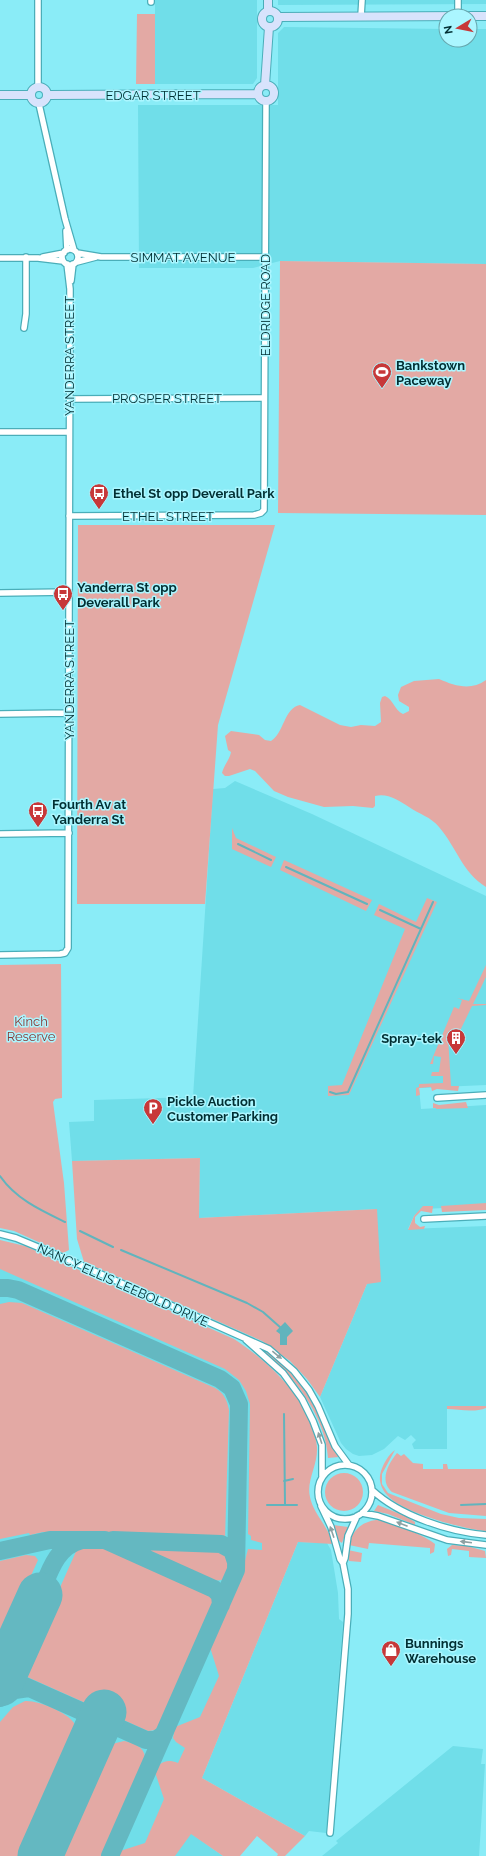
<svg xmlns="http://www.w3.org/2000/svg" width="486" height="1856" font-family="Raleway,sans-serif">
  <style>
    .built { fill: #70dee9 }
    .green { fill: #e3a9a4 }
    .water { fill: #61b4bd }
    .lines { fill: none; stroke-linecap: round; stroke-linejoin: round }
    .stream { stroke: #61b4bd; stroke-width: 2 }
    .taxiway { stroke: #64b8c1; stroke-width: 18 }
    .runway { stroke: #64b8c1; stroke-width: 45 }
    .street-casing { stroke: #4aaeb9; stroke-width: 8 }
    .secondary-casing { stroke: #4aaeb9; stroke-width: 10 }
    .street { stroke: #fff; stroke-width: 5.5 }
    .secondary { stroke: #d8e3fc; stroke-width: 8 }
    .oneway { fill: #8da1a3 }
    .labels { text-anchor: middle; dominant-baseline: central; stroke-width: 3; stroke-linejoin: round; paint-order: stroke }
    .street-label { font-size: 13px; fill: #012f33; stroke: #abf6ff }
    .poi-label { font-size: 13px; font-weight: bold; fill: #012f33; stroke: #abf6ff; text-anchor: start }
    .park-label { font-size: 13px; fill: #883734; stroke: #abf6ff }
  </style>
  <rect width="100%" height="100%" fill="#8aecf7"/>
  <path class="built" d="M155,0H257V78L253,84H155Z
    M278,0H486V4L278,5Z
    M284,27L446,29V40H470V29H486V264L280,261L253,268H139L138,105H278V33Z
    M235,781L312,814L486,896V1085L419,1088L421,1109L486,1105V1206L423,1209V1207L414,1216L408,1229L486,1226V1406H447V1449H414L412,1444L416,1440L411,1435L405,1440L398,1436L384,1449L372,1455L359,1456L353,1454L346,1449L341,1443L320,1397L367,1284L377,1209L199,1218L200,1158L72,1161L69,1122L94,1121V1100L193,1097L213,789L225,788Z
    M0,1261L233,1353L263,1392L262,1566L179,1825L223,1856H0Z
    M298,1542L327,1543L331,1550L338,1593L339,1619L343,1622L326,1833L309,1831L305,1836L202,1778Z
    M453,1746L483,1749L481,1764H485L479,1856H322L338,1843L336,1841Z"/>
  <path class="green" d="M137,14H155V84H136Z
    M280,261L486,264V515L278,513Z
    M78,525H275L218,725L205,904H77Z
    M439,679C455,686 471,691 486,680V887C462,872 457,848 439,827C431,817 419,814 409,807C398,800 388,793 375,796V806L373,808L353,806L324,807L288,797L274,791L255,771L250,769L229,776H225L222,773C224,765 230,759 231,752L228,750L225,736L231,731L259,735L265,740L271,741C284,733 284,708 300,705L340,725L351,727L361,725L375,726L381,722L380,703L382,697L385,696C394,700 394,710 403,714L409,711V707L399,701L398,695L401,687L414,681Z
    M232,828L236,838L276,857L271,867L232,849Z
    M284,860L372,900L366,911L280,870Z
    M427,898L437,902L349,1095L328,1096V1086L342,1085L405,929L374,915L379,904L416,922Z
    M61,964L62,1098L55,1099L53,1102L64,1183L69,1250L63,1253L14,1231L0,1228V965Z
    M486,965V977L473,1004H486V1005L472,1006L457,1037H448L451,1086H459L458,1091L437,1089L432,1091L431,1087L419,1088L420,1095L416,1096V1088L419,1087V1084L443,1083V1076H431L432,1072H439L441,1057L434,1056L433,1064H430L454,1007L459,1009L462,1000L457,998L469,1001Z
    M466,1102L468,1108L436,1109V1108H433V1103L439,1105Z
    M200,1158L199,1218L377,1209L381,1282L367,1284L320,1397L307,1379L290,1361L262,1341L84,1262L77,1239L72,1161Z
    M486,1203V1210L442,1212L441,1206Z
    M423,1206H433L432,1213L421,1211L415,1217V1223L420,1227L425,1226L424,1229L408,1230L414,1216Z
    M0,1240L25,1246L234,1339C268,1361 314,1403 317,1447C318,1465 306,1481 310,1497C313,1513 328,1526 333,1544L298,1542L202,1778L305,1836L285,1856H277L278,1854L257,1836L240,1856H223L191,1834L175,1856H118L120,1851L145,1843L164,1799L155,1772C160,1761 167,1759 178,1763L185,1748L176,1742L173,1738L175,1727L200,1717L219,1676L210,1647L241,1576L248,1549L262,1550V1543L251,1540V1536L248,1534L250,1404L246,1391L239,1380L225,1369L0,1269Z
    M9,1302L22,1303L215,1388C224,1393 227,1400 229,1410L225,1539L43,1532L30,1535L29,1533L0,1539V1304Z
    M254,1344C280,1358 300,1378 314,1404C324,1421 329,1440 339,1457L328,1458C326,1424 304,1390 280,1366C272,1358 262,1352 254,1344Z
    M447,1406H486V1408C474,1413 458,1409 447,1409Z
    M395,1450L382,1474V1484L388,1493L441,1514L459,1518L486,1519V1531C463,1529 403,1513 388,1496C381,1489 378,1480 381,1471C384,1463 388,1455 395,1450Z
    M397,1453L401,1456L404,1454L413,1463L423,1464V1469H443V1464H447L448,1469H486V1516L449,1513L392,1492C379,1481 388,1464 397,1453Z
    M325 1492a19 19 0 1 1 38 0a19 19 0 1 1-38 0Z
    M378,1505L405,1516L415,1522V1525L388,1514L374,1511Z
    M376,1520C391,1521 424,1535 435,1544L434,1552L430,1554V1548L369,1543L368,1549L349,1545C352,1531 361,1522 376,1520Z
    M333,1525L348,1527L342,1543L339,1541Z
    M89,1544H99L206,1591L213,1599L212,1608L161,1724L155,1730L148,1731L25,1676L22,1673L78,1547Z
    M452,1545L467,1546L485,1551L486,1558L469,1557V1551L452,1549L451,1555L448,1556L447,1549Z
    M135,1546L219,1549C231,1555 232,1572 222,1580L211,1581Z
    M348,1550L362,1553L361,1562L349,1561Z
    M26,1555L35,1556L38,1560L0,1645V1561Z
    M25,1701C38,1700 67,1712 74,1723C77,1729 77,1736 77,1742L27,1856H0V1722L13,1707Z
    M124,1741C134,1743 144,1747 145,1757L102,1856H52L99,1754L108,1745Z"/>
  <path class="water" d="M285,1322L293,1331L287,1337V1345H280V1334L276,1331Z"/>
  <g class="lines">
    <path class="stream" d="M238,844L271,860
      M286,867L367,904
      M380,910L421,929
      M330,1092L336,1094L348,1092L433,902
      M0,1176C16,1199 40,1210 65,1222
      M80,1231L113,1247
      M121,1250L247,1303L263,1312L281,1328
      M284,1414L285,1505
      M284,1481L293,1479
      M267,1505H297
      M461,1505L486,1504"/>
    <path class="taxiway" d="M0,1288H8L18,1290L220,1379L232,1388L239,1404L236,1570L110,1856
      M113,1540L221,1544L232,1550L236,1562
      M0,1551L50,1540H105L214,1589L220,1595L221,1605
      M40,1595C49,1573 56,1546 82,1540
      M0,1675L146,1740H156L164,1734
      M0,1698L15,1690L29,1688"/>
    <path class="runway" d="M0,1684L40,1595
      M40,1856L104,1712"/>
    <g class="street-casing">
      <path id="street" d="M38,0V87
        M151,0V2
        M458,0V16
        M361,16L362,0
        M39,104L65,219L74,250
        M66,231L67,250
        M62 257a8 8 0 1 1 16 0a8 8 0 1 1-16 0Z
        M77,253L101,257H265
        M43,257L64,253
        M0,258H38L63,261
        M77,262L96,257
        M71,281L73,264
        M24,328L26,314V257
        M70,399L264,398
        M0,432H69
        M69,516L254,515L261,513L264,510L266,101
        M0,593L69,592
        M0,714L68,713
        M0,834L69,833
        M0,955L60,954L65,953L68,948L70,289L67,264
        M437,1098L486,1095
        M424,1219L486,1216
        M0,1234L16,1238L76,1263L269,1349L294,1371L309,1390L318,1406L335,1446L349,1465
        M246,1340L283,1373L302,1399L313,1421L322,1445V1476
        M318 1492a27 27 0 1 1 54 0a27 27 0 1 1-54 0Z
        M372,1490C400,1516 449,1532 486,1535
        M321,1506L331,1527L340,1559L343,1563L348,1589V1614L330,1833
        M362,1513L378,1516L447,1540L486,1545
        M343,1563L345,1558L348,1536L357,1516"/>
    </g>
    <g class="secondary-casing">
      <path id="secondary" d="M268,0V10
        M262 19a8 8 0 1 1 16 0a8 8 0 1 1-16 0Z
        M470,16H486
        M278,17L467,16
        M265,85L269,27
        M258 93a8 8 0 1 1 16 0a8 8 0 1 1-16 0Z
        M31 95a8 8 0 1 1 16 0a8 8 0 1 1-16 0Z
        M0,95H30
        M47,95L258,94"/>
    </g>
    <use href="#street" class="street"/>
    <use href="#secondary" class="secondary"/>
  </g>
  <defs><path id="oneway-solid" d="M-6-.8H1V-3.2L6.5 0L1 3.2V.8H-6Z"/></defs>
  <g class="oneway">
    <use href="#oneway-solid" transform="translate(277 1355) rotate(39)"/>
    <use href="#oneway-solid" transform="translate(320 1438) rotate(-108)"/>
    <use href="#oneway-solid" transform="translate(402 1524) rotate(-159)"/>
    <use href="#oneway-solid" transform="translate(332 1532) rotate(-109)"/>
    <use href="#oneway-solid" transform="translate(466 1542) rotate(-173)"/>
  </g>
  <defs>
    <g id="stadium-pin" transform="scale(1)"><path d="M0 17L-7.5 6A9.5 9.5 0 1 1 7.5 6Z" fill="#c73839" stroke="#abf6ff"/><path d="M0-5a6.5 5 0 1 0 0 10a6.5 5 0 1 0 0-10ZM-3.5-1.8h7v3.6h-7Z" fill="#fff"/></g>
    <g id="bus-pin" transform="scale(1)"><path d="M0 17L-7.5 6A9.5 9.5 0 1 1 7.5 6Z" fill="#c73839" stroke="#abf6ff"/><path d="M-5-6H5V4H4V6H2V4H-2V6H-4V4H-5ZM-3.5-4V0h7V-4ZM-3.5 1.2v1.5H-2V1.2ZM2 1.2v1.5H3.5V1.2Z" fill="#fff"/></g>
    <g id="building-pin" transform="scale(1)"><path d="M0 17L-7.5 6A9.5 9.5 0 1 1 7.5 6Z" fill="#c73839" stroke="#abf6ff"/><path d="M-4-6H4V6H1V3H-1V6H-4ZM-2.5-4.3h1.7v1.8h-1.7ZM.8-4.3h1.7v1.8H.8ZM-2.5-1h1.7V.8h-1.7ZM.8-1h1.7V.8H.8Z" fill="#fff"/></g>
    <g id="parking-pin" transform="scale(1)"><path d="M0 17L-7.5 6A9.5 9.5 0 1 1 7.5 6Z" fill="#c73839" stroke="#abf6ff"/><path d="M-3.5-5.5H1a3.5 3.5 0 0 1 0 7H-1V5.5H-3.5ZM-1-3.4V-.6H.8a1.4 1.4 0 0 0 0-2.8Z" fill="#fff"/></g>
    <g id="shop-pin" transform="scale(1)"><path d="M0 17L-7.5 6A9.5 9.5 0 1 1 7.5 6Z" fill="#c73839" stroke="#abf6ff"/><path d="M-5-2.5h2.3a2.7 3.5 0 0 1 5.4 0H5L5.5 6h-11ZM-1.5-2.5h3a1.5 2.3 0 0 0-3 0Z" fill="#fff"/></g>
  </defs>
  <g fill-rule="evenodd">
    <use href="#stadium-pin" x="382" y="372"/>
    <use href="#bus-pin" x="99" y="493"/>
    <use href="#bus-pin" x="63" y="594"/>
    <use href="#bus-pin" x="38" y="811"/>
    <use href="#building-pin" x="456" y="1038"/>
    <use href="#parking-pin" x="153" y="1108"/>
    <use href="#shop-pin" x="391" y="1650"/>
  </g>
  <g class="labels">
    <g class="street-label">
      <text x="153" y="95">EDGAR STREET</text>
      <text x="183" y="257">SIMMAT AVENUE</text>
      <text transform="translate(265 305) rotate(-90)">ELDRIDGE ROAD</text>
      <text transform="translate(69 356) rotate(-90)">YANDERRA STREET</text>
      <text x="167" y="398">PROSPER STREET</text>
      <text x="168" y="516">ETHEL STREET</text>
      <text transform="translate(69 680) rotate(-90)">YANDERRA STREET</text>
      <text transform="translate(123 1285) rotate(24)">NANCY ELLIS LEEBOLD DRIVE</text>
    </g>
    <g class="poi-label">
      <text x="396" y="365">Bankstown<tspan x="396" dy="15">Paceway</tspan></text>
      <text x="113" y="493">Ethel St opp Deverall Park</text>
      <text x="77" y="587">Yanderra St opp<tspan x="77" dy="15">Deverall Park</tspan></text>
      <text x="52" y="804">Fourth Av at<tspan x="52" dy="15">Yanderra St</tspan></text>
      <text x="442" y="1038" text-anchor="end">Spray-tek</text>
      <text x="167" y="1101">Pickle Auction<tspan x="167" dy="15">Customer Parking</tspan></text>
      <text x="405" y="1643">Bunnings<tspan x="405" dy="15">Warehouse</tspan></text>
    </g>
    <g class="park-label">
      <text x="31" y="1021">Kinch<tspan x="31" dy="15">Reserve</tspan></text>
    </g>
  </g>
  <g transform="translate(458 28) rotate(260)"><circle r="19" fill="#abf6ff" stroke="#67a6ad"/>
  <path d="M0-3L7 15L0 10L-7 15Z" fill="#c73839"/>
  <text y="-6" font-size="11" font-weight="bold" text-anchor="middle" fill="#012f33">N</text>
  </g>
</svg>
